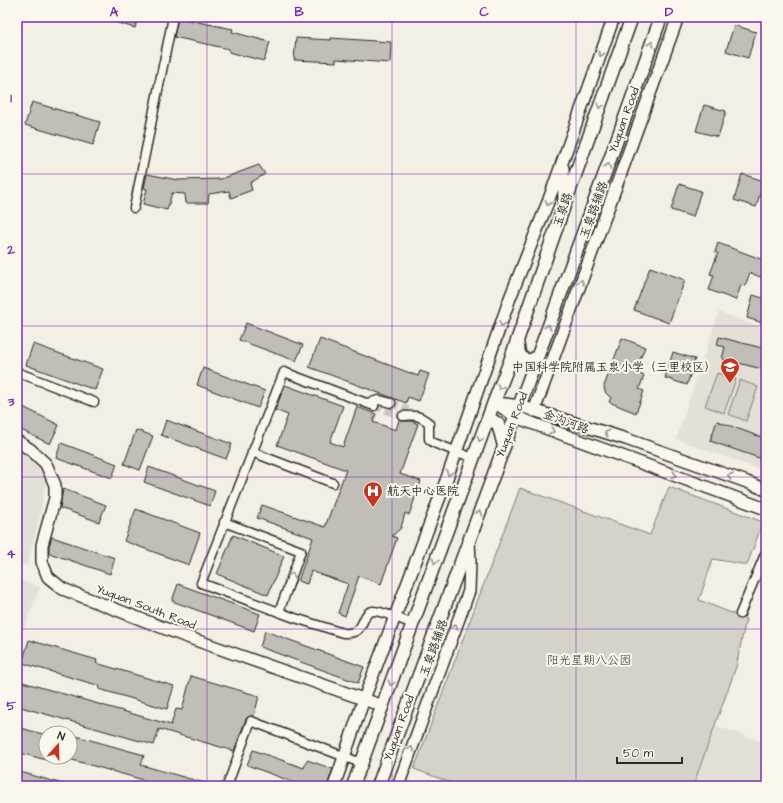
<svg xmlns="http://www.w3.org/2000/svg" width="783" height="803" font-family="'Architects Daughter','LXGW WenKai TC',sans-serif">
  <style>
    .built { fill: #e4e0d6 }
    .green { fill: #d5d2c9; stroke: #807e7a }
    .building { fill: #c0beb6; stroke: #2b2b2b }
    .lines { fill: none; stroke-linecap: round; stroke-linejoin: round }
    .street-tunnel { stroke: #cbc8bf; stroke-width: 8; stroke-dasharray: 8 4; stroke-linecap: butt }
    .street-casing { stroke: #2b2b2b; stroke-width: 11 }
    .secondary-casing { stroke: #2b2b2b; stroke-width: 14 }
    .primary-casing { stroke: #2b2b2b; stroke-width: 15 }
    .street { stroke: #fbf7ec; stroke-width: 8 }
    .secondary { stroke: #fbf7ec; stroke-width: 11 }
    .primary { stroke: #fbf7ec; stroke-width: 12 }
    .oneway { stroke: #93918c }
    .grid { fill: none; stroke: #7b2cbf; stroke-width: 1; stroke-opacity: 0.55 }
    .labels { text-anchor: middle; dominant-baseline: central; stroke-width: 4; stroke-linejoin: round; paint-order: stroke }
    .street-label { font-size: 12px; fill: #2b2b2b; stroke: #fbf7ec }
    .poi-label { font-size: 12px; fill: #2b2b2b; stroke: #fbf7ec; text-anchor: end }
    .park-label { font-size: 12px; fill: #565552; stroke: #fbf7ec }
    .neatline { fill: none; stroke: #7b2cbf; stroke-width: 1.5 }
    .grid-label { font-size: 13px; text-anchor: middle; font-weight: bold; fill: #7b2cbf }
  </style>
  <rect width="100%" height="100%" fill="#f3efe4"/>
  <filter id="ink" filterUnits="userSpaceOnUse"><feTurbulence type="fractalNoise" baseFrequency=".025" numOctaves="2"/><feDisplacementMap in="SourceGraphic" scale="8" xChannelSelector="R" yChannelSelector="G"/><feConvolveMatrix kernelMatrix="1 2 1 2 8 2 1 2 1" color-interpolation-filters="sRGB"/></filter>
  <g filter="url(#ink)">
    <path class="built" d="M719,312L766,329V472L676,439Z
      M17,449L32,456L42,469L46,480L40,515L27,566L17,563Z
      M17,579L40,587L17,648Z
      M714,725L766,743V786H693Z"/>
    <path class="green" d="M717,373L736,379L724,413L705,406Z
      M740,380L758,387L746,421L728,414Z
      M669,487L763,522L747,565L713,559L699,600L746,619L736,667L693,786H460L414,769L520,488L650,535Z"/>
    <path class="building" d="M104,17H138L135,28L104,19Z
      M178,18L233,29L232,32L270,42L264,61L229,52V49L174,37Z
      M734,25L756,32L748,58L726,51Z
      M296,38L331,40V38L391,42L390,63L336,59V62L294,60Z
      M32,102L100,122L93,145L25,125Z
      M704,105L726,111L718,137L696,131Z
      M259,165L265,174L250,183L252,190L231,198L229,191L209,194L208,203H186L185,194L172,193L167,210L143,204L147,189L144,188L147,174L178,180L221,179Z
      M742,174L764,181L756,207L734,200Z
      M679,184L701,191L693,217L671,210Z
      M718,243L766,261V279L750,273L745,286L741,285L736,300L709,290L714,275L710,274L718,253L715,252Z
      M650,267L685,280L669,323L634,310Z
      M753,295L766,299V324L747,318Z
      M246,323L303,345L296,361L239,340Z
      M719,337L766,349V370L722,359L725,347L717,345Z
      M622,338L645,347L635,372L644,376L639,389L644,391L636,413L609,402L611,398L605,392L604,386Z
      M320,339L418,376L420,371L429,374L419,401L408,397L406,403L309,367Z
      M33,344L103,369L95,390L26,365Z
      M673,352L695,359L687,385L665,378Z
      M203,368L265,391L258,408L197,385Z
      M285,385L343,406L330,442L343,447L357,407L376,414L373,422L396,430L399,420L403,421H411L418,424L400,474L421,481L409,515L405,513L401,528L392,536L397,538L381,584L359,576L345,616L338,613L348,584L311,571L307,584L298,581L313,538L257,518L262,505L325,527L346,470L277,445L288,415L275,410Z
      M17,404L59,425L50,444L17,428Z
      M166,420L232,444L226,459L161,435Z
      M717,421L766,439V457L762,459L710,441Z
      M136,430L153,436L140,470L124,464Z
      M61,443L117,464L112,478L56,458Z
      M149,467L215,491L210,506L144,482Z
      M63,489L106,505L99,522L60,508Z
      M136,509L200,533L189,565L124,541Z
      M233,535L284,556L268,595L217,574Z
      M52,537L115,558L110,574L49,553V546Z
      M178,584L260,614L254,631L172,601Z
      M265,631L364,667L358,683L260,647Z
      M29,640L97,660L96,663L174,686L167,709L99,689L100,686L22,663Z
      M191,676L259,696L254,716H250L246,719L234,751L159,729L154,745L17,706V687L19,681L171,725L176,709L182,710Z
      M17,727L46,735V760L17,752Z
      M76,736L144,755L141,765L208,784L207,786H145L147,781L69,759Z
      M253,750L304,768L307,760L333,769L327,786H298V784L247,765Z
      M17,771L63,784L62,786H17Z"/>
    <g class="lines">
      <path class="street-tunnel" d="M391,403L408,410
        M374,406L403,416"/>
      <g class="street-casing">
        <path id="street" d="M134,208L173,17
          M17,372L94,402
          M367,403L379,400L391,403
          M374,406L284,372L201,583L295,618L343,633C368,635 359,613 373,611C380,610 405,621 413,624
          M403,416C415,415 419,415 429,423V439L434,443L473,458
          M252,452L333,483
          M224,522L301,551L279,612
          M740,614L766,552
          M227,786L251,721L361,763"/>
      </g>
      <g class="secondary-casing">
        <path id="secondary" d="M563,168L564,203
          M494,402L516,417L529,422L766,509
          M497,403L520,406L626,439L747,482L766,490
          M534,411L678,17
          M17,441L31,450L46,464L55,485V498L42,545V562L48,577L63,589L187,637L383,706
          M334,786L364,699L447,478L510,298L548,202L614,17
          M398,786L469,591L470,562L469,541"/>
      </g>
      <g class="primary-casing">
        <path id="primary" d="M517,341L519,353L522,358L529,361L537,357
          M486,424L492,420L498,424L504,446
          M353,786L494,402L510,361L564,206L632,17
          M378,786C472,530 570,275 661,17"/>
      </g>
      <use href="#street" class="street"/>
      <use href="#secondary" class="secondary"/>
      <use href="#primary" class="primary"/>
    </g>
    <defs><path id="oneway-chevron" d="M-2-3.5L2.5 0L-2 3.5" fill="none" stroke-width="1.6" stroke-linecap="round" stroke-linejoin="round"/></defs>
    <g class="oneway">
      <use href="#oneway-chevron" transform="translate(651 44) rotate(-71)"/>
      <use href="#oneway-chevron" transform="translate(601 54) rotate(109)"/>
      <use href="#oneway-chevron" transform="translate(600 106) rotate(110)"/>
      <use href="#oneway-chevron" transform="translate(608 166) rotate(-70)"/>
      <use href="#oneway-chevron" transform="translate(548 203) rotate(111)"/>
      <use href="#oneway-chevron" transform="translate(581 282) rotate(-70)"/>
      <use href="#oneway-chevron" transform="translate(502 324) rotate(109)"/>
      <use href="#oneway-chevron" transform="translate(548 327) rotate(-70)"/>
      <use href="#oneway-chevron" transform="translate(500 387) rotate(112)"/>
      <use href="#oneway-chevron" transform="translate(552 431) rotate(20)"/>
      <use href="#oneway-chevron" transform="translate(607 433) rotate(-162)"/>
      <use href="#oneway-chevron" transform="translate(480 439) rotate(110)"/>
      <use href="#oneway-chevron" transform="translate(449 473) rotate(109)"/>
      <use href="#oneway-chevron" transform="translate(674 475) rotate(20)"/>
      <use href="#oneway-chevron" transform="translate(730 476) rotate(-161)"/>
      <use href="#oneway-chevron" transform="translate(479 513) rotate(-69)"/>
      <use href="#oneway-chevron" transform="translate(435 561) rotate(110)"/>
      <use href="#oneway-chevron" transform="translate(292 575) rotate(-70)"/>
      <use href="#oneway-chevron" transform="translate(455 627) rotate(-70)"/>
      <use href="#oneway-chevron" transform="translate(391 683) rotate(110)"/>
      <use href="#oneway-chevron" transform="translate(411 749) rotate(-70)"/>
    </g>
  </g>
  <path class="grid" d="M207,17V786M392,17V786M576,17V786M17,174H766M17,326H766M17,477H766M17,629H766"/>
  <defs>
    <g id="school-pin" transform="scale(1)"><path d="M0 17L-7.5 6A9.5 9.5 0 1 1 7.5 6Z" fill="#c8321e" stroke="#fbf7ec"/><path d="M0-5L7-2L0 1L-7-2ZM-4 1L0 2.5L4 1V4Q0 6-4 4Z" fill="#fff"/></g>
    <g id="hospital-pin" transform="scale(1)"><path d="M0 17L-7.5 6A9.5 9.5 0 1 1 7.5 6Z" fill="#c8321e" stroke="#fbf7ec"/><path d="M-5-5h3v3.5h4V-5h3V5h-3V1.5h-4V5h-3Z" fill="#fff"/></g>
  </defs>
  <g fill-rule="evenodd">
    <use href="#school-pin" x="730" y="367"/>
    <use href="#hospital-pin" x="373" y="491"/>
  </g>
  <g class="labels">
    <g class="street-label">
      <text transform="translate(624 120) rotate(-70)">Yuquan Road</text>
      <text transform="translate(563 210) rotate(-71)">玉泉路</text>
      <text transform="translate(594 210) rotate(-70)">玉泉路辅路</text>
      <text transform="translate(566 422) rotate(20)">金沟河路</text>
      <text transform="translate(512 425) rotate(-69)">Yuquan Road</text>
      <text transform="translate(146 607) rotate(21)">Yuquan South Road</text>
      <text transform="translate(434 648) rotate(-70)">玉泉路辅路</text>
      <text transform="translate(399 728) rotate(-70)">Yuquan Road</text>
    </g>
    <g class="poi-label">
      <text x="716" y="367">中国科学院附属玉泉小学（三里校区）</text>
      <text x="387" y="491" text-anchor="start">航天中心医院</text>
    </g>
    <g class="park-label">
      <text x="589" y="660">阳光星期八公园</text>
    </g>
  </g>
  <rect width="783" height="803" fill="none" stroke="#fbf7ec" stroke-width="44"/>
  <g transform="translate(58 745) rotate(20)"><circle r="19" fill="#fbf7ec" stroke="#a8a59f"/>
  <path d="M0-3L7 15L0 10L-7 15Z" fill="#c8321e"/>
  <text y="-6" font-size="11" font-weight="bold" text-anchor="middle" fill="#2b2b2b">N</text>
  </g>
  <path d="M617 757v6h65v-6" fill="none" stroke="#2b2b2b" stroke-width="2"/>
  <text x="623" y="757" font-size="12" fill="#2b2b2b" stroke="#fbf7ec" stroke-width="3" paint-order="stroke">50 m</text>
  <rect x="22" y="22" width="739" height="759" class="neatline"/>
  <g class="grid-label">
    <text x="114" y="16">A</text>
    <text x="299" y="16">B</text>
    <text x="484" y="16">C</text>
    <text x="669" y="16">D</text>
    <text x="11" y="102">1</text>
    <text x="11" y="254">2</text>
    <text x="11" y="406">3</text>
    <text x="11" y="558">4</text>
    <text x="11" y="710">5</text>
  </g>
</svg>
